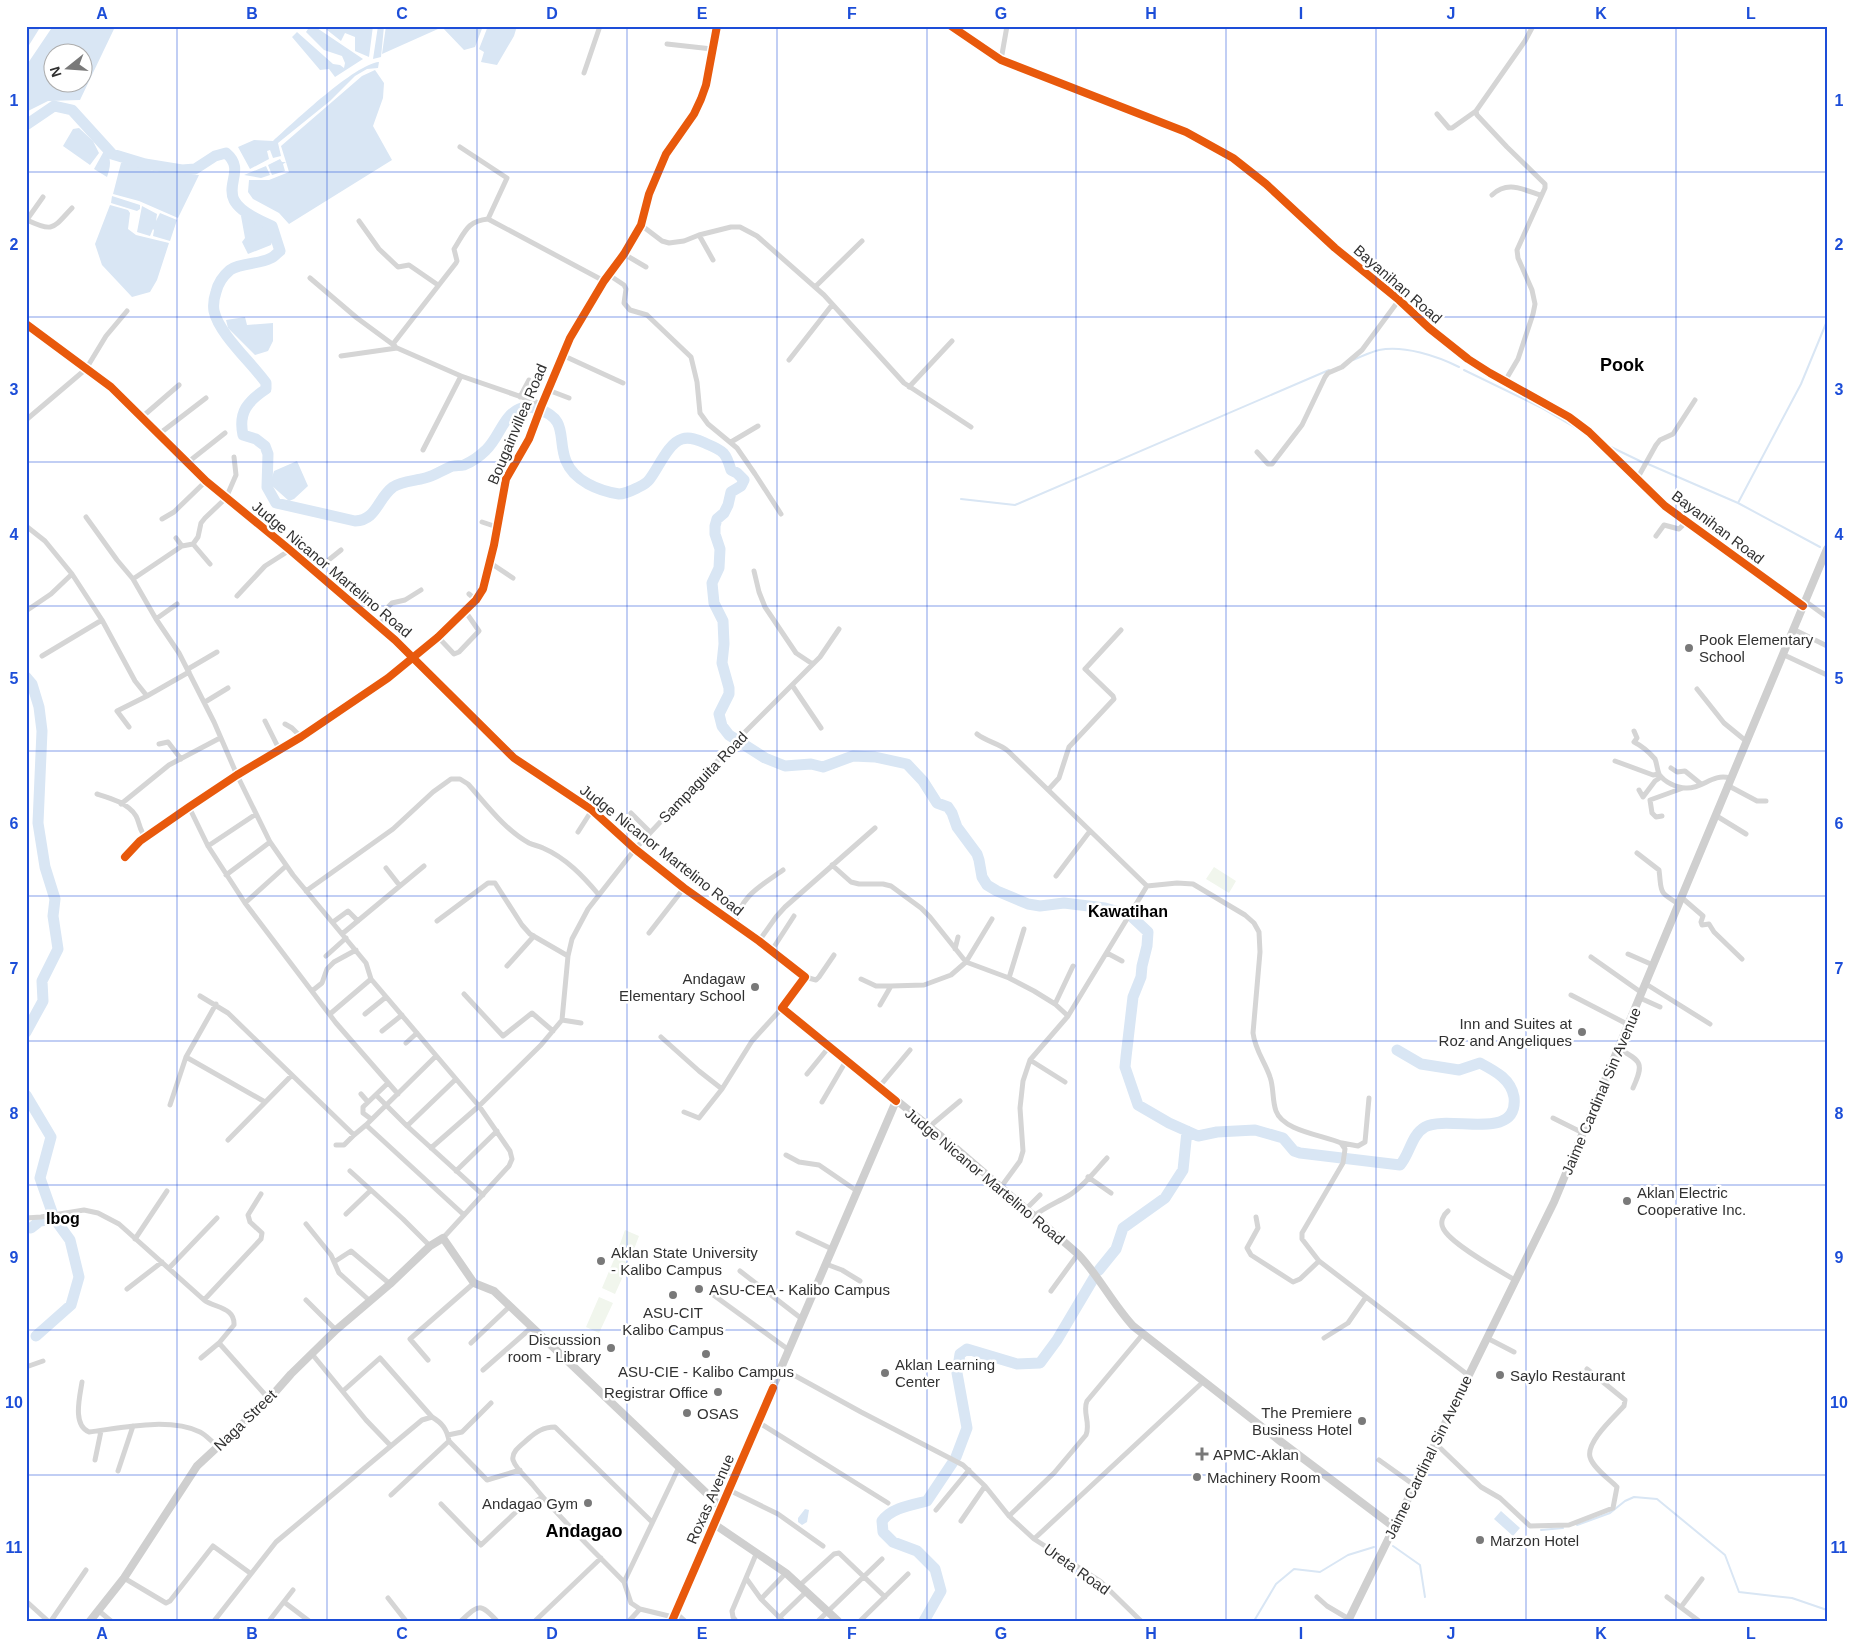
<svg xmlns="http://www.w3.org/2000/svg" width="1853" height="1647" font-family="Helvetica,sans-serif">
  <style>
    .green { fill: #f1f6ed }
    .water { fill: #d9e6f4; fill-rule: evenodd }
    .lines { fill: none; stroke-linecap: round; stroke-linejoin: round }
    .stream { stroke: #d9e6f4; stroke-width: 2 }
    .river { stroke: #d9e6f4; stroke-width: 11 }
    .street { stroke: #d5d5d5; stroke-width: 5 }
    .secondary { stroke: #cfcfcf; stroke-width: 8 }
    .cycleway-casing { stroke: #fff; stroke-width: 11 }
    .cycleway { stroke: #e8590c; stroke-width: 8 }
    .grid { fill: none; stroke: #1d4ed8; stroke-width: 1; stroke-opacity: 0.55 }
    .poi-dot { fill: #797979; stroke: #fff; stroke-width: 2 }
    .labels { text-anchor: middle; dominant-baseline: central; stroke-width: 5; stroke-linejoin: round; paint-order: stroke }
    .street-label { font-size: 15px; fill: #313131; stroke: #fff }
    .poi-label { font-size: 15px; fill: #313131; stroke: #fff; text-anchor: start }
    .neighbourhood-label { font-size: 16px; font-weight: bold; fill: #000; stroke: #fff }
    .quarter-label { font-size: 18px; font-weight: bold; fill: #000; stroke: #fff }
    .neatline { fill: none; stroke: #1d4ed8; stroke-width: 2 }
    .grid-label { font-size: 16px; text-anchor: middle; font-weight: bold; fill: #1d4ed8 }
  </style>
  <rect width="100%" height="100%" fill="#fff"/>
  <path class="green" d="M1214,867L1236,881L1229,893L1206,879Z
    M625,1230L639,1236L630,1260L616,1255Z
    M615,1257L629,1263L615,1294L602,1288Z
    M599,1297L613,1303L599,1333L586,1327Z"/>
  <path class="water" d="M26,26H41L26,50Z
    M53,26H112L114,29L80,100L48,101L26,112V66ZM52,52H82V82H52Z
    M310,26H314L363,59L335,77L329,69L320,70L292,37L297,32L333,64L340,65L344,68L345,63L342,56L324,50L306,32Z
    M322,26H373L369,57L355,51V37L345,33L341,41Z
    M378,26H384L381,57L373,59Z
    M386,26H436L438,29L382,54Z
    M441,26H483L475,47L464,50Z
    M488,26H517L514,36L497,65L481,62L484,52L479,49Z
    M379,62L378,68L367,69L355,76L330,101L278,143L281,156L273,158L270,150L267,151L269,159L250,169L238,147L254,140L273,141C294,122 355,64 379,62Z
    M375,70L384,83L383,98L373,126L392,160L289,224L279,213L253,199L248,192L249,180H269L289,172L286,162L283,164L285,171L272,175L268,165L280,159L282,162H286L281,146L362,76Z
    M79,128L93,141L99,153L90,165L63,146L73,129Z
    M104,151C113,157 110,168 107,177L94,169Z
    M125,162L153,171L199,175L178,218L139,201L113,194L121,163Z
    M266,166L270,175L261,178L244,175Z
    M112,196L140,205V209L137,211L111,203Z
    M110,205L128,210L130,213L128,229L136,235L169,243L157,280L150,292L132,297L102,265L95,244Z
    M142,206L157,214L156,221L160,213L177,220L170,241L153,236L154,230L153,229L150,236L137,232Z
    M244,215L269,229L273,239L271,245L248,254L242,242L245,238L241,216Z
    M245,317L247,325L273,323V341L268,351L255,355L228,328L226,320Z
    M297,461L308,486L294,499L289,501L270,484L274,471Z
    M805,1509L809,1510L807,1522L802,1525L798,1522V1518Z
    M1501,1511L1520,1528L1513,1536L1494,1519Z"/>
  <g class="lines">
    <path class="stream" d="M1353,360C1362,356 1371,352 1379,350C1404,345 1437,356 1459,367
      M1464,370L1540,407L1588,435
      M1600,440L1606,444
      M1611,447L1644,463
      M1648,464L1738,503L1820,547
      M961,499L1015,505L1329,370
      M1738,503L1801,384L1827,321
      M1577,1525L1610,1513L1625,1501L1634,1497L1657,1499L1725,1555L1739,1592L1792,1598L1827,1610
      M1541,1530L1563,1528
      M1393,1546L1420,1565L1425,1597
      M1254,1621L1276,1584L1294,1569L1320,1572L1348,1555L1374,1547"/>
    <path class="river" d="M26,125L54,106L72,110L112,154L145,164L182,170L195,169L215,156L226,153C245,169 226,183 234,200C240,212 260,221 272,226L280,251C277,253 274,257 271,258C258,265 242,262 230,270C223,276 218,283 216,292C214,298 213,305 214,311C219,334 252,363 266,383V389C248,401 238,412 243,435L256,439L265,446L268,454L267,487L276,503L355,521C377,520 377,499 393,487C402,481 414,481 425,478C434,476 441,471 450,467C454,465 460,466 464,465C471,462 481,455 486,450C499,438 503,416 519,409C526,406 531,407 538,409C569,419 557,439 566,461C574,481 599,491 619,494C625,494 631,491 637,488C641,486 646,484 649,480C658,469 668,443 682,439C691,436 700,441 707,444C724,451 726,453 731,470L737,473L744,480L741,486L731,492L728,505L724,513L717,519L715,526V534L720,549L719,568L712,583L714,603L723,621L724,644L722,663L729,688V694L719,714L722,726L729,735L765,758L785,766L811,764L823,767L853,756L875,757L907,764L923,781L937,803L948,807L952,813L957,827L977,854L979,860L982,877L987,885L997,891L1028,904L1040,906L1064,903L1105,908L1126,914
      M26,677L32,684L39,707L42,731L38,823L45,867L55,899L53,916L58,949L42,981L43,1001L26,1032
      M1131,916L1148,932L1147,946L1142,966L1141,977L1133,997L1126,1057L1125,1067L1138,1105L1169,1123L1198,1136L1217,1132L1255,1130L1283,1138L1294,1151L1300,1153L1400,1165C1410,1154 1411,1135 1425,1127C1449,1114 1519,1143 1514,1097C1511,1079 1495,1071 1480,1063L1459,1070L1421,1064L1397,1050
      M26,1095L51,1137L40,1178L52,1212
      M31,1228L40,1221L55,1219
      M1099,1270L1116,1249L1123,1228L1165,1198L1183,1170L1187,1131
      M36,1336L71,1305L79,1277L70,1240L54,1218
      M956,1457L967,1428L957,1373L960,1354L967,1349L1017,1364L1040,1363L1057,1340L1095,1276
      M924,1621L941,1591L935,1569L917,1551L893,1542L883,1532L882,1521C891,1508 911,1505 927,1501L953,1462"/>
    <path class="street" d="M951,26L1001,60L1186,132L1233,158L1266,184L1335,248L1399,300L1429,328L1468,359L1490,373L1569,417L1589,432L1665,506L1803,606
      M667,44L712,49
      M1001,60L1007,26
      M584,73L600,26
      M1437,114L1449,128H1452L1476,111
      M460,147L507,178L488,219
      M1492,195C1508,180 1523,190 1541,195
      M27,220C54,233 53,228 72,208
      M26,221L43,197
      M359,221L379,249L398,267L409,265L438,285
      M641,225L662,241L669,243L684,241L699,235L731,227H740L757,236L824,295L904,383L971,427
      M699,235L713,260
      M624,254L646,267
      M609,275L624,285L626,289L624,303L630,310L647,315L691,357L697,382L700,413L708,424L737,448L755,474L781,514
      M310,278L357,318L395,346
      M815,287L862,241
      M393,344L456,263L457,261L454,249C465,232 467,221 488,219L604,281
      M562,355L623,383
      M341,356L397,348L461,376L542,404
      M789,360L832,305
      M1505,381L1518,359L1533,314L1535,304L1532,290L1518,258L1517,250L1545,188V184L1507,147L1477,115L1476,111L1525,41L1533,26
      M909,387L952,341
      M548,390L569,398
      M520,397L529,380
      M142,417L179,385
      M26,420L86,369L106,336L127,311
      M159,434L206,398
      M731,442L758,426
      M423,450L461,376
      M1257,452L1268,464H1272L1302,425L1325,377L1328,373L1342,367L1362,350L1399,300
      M187,463L225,433
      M1637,479L1656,445L1660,440L1673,434L1695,400
      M86,517L117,560L133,579L156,619L179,653L214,722L237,775L270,842L293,875L366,963L371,979L479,1106L510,1151L512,1159L509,1166L443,1238
      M162,519L174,512L206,481
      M482,522L497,527
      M26,526L45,541L72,574L102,620L135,681L147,696L189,672
      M1656,536L1664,525L1679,529L1687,521
      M176,538L182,546
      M193,544L210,564
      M489,562L513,578
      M315,571L341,550
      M754,571L759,592L765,607L796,653L811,663H814
      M133,579L182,546L193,544L198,537L201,523L205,518L226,498L236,475L234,457
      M469,594L476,600
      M237,596L265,566L290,550
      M1805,601L1827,617
      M26,611L51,594L72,574
      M156,619L177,604
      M378,625L381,623L388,607L392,603L405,600L421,590
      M1793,629L1827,646
      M438,637L454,654L459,652L479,631L465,611
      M1782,654L1827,675
      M42,656L102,620
      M188,669L217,652
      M792,685L821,728
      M1697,689L1724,723L1746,741
      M205,702L228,688
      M265,721L280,751
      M285,724L292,728L301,737
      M129,727L117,711L147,696
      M1634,731L1637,738L1634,742C1642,746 1649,752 1655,759C1657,764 1657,769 1659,774C1664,782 1677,788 1686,788C1703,789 1712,773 1730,778
      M977,734C987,742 999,743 1008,751L1147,886L1068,1016L1030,1060L1023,1081L1020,1108L1023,1151L1020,1161L1001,1187
      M159,744L168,742L181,759
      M1615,761L1653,775L1659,774
      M1671,768L1677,772L1685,771L1701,784
      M1727,785L1757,801H1766
      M1048,790L1059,778L1069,747L1114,699L1113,696L1085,669L1121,630
      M1639,790L1643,797L1655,781L1661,777
      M97,794C110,798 128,803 136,816C140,823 139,831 146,837
      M121,804L169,765L220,738
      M189,807L208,846L245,903L336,1023L398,1094
      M631,813L650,832
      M1715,815L1746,834
      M1662,816L1656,817L1652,813L1650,800L1683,788
      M578,832L592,810
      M208,846L256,814
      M1637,853L1659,870C1662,892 1657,891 1679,904
      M125,857L140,841L189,807L237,775L301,737L388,678L438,637L476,600L483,589L494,545L506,479L529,439L541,407L570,338L604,281L624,254L641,225L649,194L666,154L694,114L701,99L706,85L717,26
      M832,865L851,882L859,884H883L891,886L921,908L930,917L966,962L1009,978L1034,991L1055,1004L1068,1016
      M386,868L400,886
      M226,875L270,842
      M1056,876L1090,831
      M1147,886L1177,883L1193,884L1245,915L1254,923L1259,932L1260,952L1253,1033C1255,1050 1265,1062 1270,1077C1274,1088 1272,1100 1276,1111C1283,1131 1323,1135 1341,1143L1345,1149L1343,1163L1302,1233V1239L1319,1261L1468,1375
      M306,891L393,829L433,792L451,779H460L468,784C486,804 505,830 529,843C533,845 539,846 543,848C566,858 583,876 599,895
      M1681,897L1703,916L1701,922L1702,925L1709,924L1714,932L1742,959
      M245,903L286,866
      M437,921L488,883H495L522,925L530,934L568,956
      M333,922L348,911L358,921
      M735,924C741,895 761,886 783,870
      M649,933L684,888
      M342,934L424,866
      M759,941L776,917L785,907L875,828
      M955,949L958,937
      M772,950L794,916
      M1107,953L1122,961
      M1628,954L1653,965
      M326,956L346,938
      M1591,957L1642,993
      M507,966L534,936
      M805,977L816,980L819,977L834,955
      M1009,978L1024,929
      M861,979L876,986H891L924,985L951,975L966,962L992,919
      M1646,984L1710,1024
      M312,991L322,983L327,969L334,962L356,950
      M464,994L503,1036L532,1013L553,1031
      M1571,995L1629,1025
      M200,996L228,1013L354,1135L366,1125
      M1640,998L1660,1007
      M1055,1004L1073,966
      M880,1005L891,986
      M330,1014L371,979
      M365,1014L386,997
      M562,1020L581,1023
      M382,1031L402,1015
      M661,1037L699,1071L722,1089
      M406,1043L417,1033
      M1619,1049C1642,1061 1644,1064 1633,1088
      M436,1056L366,1125L464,1215
      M186,1057L265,1102
      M1030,1060L1065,1082
      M807,1074L829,1047
      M879,1087L910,1050
      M361,1094L368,1102
      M376,1095L407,1126L483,1195
      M822,1102L846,1061
      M170,1105L186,1057L216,1004
      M684,1112L699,1118L722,1089L752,1041L782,1008
      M1553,1118L1583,1133
      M371,1119L363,1113V1107L388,1083
      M407,1126L456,1079
      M929,1127L960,1101
      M228,1140L292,1075
      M1342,1143L1358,1146L1365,1142L1369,1098
      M336,1145H344L354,1135
      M431,1148L479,1106L541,1045L562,1020L568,956L572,939L588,909L635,849L739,738L820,657L839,629
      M786,1155L799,1162L819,1165L857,1191
      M350,1171L403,1219L430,1246
      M456,1171L497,1131
      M1088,1177L1111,1193
      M1026,1209L1040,1195
      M1448,1211C1443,1215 1440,1222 1443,1228C1449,1243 1500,1271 1515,1280
      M346,1214L370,1191
      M1034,1216C1045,1207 1056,1203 1068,1196C1083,1187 1095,1171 1107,1158
      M1256,1217L1258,1228L1247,1248L1251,1255L1293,1282L1300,1279L1319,1261
      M26,1218L41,1217L84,1210L98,1213L119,1224L204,1300C215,1308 235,1307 234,1325L219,1343L269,1399
      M306,1224L331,1255L339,1273L370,1301
      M798,1233L832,1249
      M135,1239L167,1191
      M334,1262L351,1251L390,1284
      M826,1264L842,1270L860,1281
      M169,1268L217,1218
      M740,1271L802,1319
      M127,1289L162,1262
      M1051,1291L1078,1254
      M712,1294L789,1350
      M204,1300L261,1239L262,1233L250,1222L248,1215L261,1194
      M306,1300L336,1330
      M1324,1338L1348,1323L1366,1297
      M1487,1338L1514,1352
      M471,1343L510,1306
      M312,1354L366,1420L390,1445
      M201,1358L219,1343
      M428,1360L410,1339L474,1283
      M26,1367L43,1361
      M781,1368L861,1412L963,1465L985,1486L1009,1516L1034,1539L1204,1381
      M483,1370L532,1327
      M82,1382C80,1396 72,1425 89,1432C121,1428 169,1417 200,1432C206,1435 212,1442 218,1446
      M343,1391L380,1358L432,1417
      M758,1422L888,1503
      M448,1435L462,1432L491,1403
      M1435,1443L1481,1487L1500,1498L1530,1526L1569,1525L1613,1508L1617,1487C1609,1479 1593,1468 1590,1457C1586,1442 1614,1417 1624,1406L1625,1400L1587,1369
      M95,1460L101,1431
      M1379,1460L1414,1485
      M118,1471L133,1426
      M729,1490L778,1514L823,1546
      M391,1495L449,1441L487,1480L520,1470
      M441,1504L481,1545L517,1511L526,1508L542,1497
      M936,1510L969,1470
      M1009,1516L1054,1473L1086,1435C1091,1423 1082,1412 1087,1401L1143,1334
      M961,1521L985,1486
      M1034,1539L1100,1581L1141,1621
      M124,1578L166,1603L170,1601L213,1546L250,1573
      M746,1578L761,1599L783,1621
      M624,1582C593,1550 560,1519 532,1484C526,1477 516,1469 513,1460C511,1451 523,1444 528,1439C536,1432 543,1427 555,1427L652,1522
      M800,1585L834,1554L839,1553L885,1597
      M1317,1597L1327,1606L1349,1619
      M1667,1597L1699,1621
      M388,1598L406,1621
      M761,1599L786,1573
      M26,1601L48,1621
      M284,1602L309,1621
      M1681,1607L1702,1579
      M640,1609L673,1617
      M99,1611L111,1621
      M675,1612L685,1621
      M780,1617L807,1591
      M51,1621L86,1570
      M214,1621L276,1542L422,1420L432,1417C442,1423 447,1429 449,1441
      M269,1621L293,1590
      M461,1621C479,1604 480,1603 497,1621
      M535,1621L601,1558
      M629,1621L640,1609L631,1603L624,1582L679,1467
      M736,1621L733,1617L732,1611L757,1552
      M818,1621L882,1559
      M860,1621L908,1574"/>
    <path class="secondary" d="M26,324L111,387L206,481L290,550L395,640L514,758L592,810L635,849L684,888L759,941L805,977L782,1008L952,1145L1078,1254C1099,1276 1112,1303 1133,1326L1280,1441L1394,1527
      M714,1524L786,1573L838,1621
      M90,1621L124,1578L197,1466L269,1399L291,1374L336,1330L390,1284L430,1246L443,1238L474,1283L494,1291L721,1507
      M672,1621L896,1101
      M1348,1621L1554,1202L1827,549"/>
    <g class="cycleway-casing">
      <path id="cycleway" d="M951,26L1001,60L1186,132L1233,158L1266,184L1335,248L1399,300L1429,328L1468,359L1490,373L1569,417L1589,432L1665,506L1803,606
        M26,324L111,387L206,481L290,550L395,640L514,758L592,810L635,849L684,888L759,941L805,977L782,1008L896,1101
        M125,857L140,841L189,807L237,775L301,737L388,678L438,637L476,600L483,589L494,545L506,479L529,439L541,407L570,338L604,281L624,254L641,225L649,194L666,154L694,114L701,99L706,85L717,26
        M672,1621L773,1388"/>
    </g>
    <use href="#cycleway" class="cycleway"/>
  </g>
  <path class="grid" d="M177,26V1621M327,26V1621M477,26V1621M627,26V1621M777,26V1621M927,26V1621M1076,26V1621M1226,26V1621M1376,26V1621M1526,26V1621M1676,26V1621M26,172H1827M26,317H1827M26,462H1827M26,606H1827M26,751H1827M26,896H1827M26,1041H1827M26,1185H1827M26,1330H1827M26,1475H1827"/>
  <g class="poi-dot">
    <circle cx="1689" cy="648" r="5"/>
    <circle cx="755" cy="987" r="5"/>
    <circle cx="1582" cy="1032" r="5"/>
    <circle cx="1627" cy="1201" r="5"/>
    <circle cx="601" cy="1261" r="5"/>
    <circle cx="699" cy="1289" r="5"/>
    <circle cx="673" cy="1295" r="5"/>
    <circle cx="611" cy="1348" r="5"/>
    <circle cx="706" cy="1354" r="5"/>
    <circle cx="885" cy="1373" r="5"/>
    <circle cx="1500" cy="1375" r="5"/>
    <circle cx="718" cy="1392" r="5"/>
    <circle cx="687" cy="1413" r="5"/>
    <circle cx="1362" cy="1421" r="5"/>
    <path d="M1199.5 1446.5h5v5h5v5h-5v5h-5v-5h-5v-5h5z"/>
    <circle cx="1197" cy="1477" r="5"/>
    <circle cx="588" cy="1503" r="5"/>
    <circle cx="1480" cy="1540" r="5"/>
  </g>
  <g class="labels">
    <g class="street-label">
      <text transform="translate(1398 284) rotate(41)">Bayanihan Road</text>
      <text transform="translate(517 424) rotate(-67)">Bougainvillea Road</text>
      <text transform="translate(1718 527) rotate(37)">Bayanihan Road</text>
      <text transform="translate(332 569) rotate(40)">Judge Nicanor Martelino Road</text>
      <text transform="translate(703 777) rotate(-46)">Sampaguita Road</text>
      <text transform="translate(662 850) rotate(38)">Judge Nicanor Martelino Road</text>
      <text transform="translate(1601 1091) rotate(-67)">Jaime Cardinal Sin Avenue</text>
      <text transform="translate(985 1176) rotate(40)">Judge Nicanor Martelino Road</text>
      <text transform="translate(245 1420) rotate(-44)">Naga Street</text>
      <text transform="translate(1428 1457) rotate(-64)">Jaime Cardinal Sin Avenue</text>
      <text transform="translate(710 1499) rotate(-66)">Roxas Avenue</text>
      <text transform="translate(1077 1569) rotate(35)">Ureta Road</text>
    </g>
    <g class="poi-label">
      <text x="1699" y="639">Pook Elementary<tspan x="1699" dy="17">School</tspan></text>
      <text x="745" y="978" text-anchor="end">Andagaw<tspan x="745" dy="17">Elementary School</tspan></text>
      <text x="1572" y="1023" text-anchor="end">Inn and Suites at<tspan x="1572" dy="17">Roz and Angeliques</tspan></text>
      <text x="1637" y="1192">Aklan Electric<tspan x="1637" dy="17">Cooperative Inc.</tspan></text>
      <text x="611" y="1252">Aklan State University<tspan x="611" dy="17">- Kalibo Campus</tspan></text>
      <text x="709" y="1289">ASU-CEA - Kalibo Campus</text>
      <text x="673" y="1312" text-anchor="middle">ASU-CIT<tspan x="673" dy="17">Kalibo Campus</tspan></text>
      <text x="601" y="1339" text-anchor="end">Discussion<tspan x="601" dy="17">room - Library</tspan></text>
      <text x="895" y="1364">Aklan Learning<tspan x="895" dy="17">Center</tspan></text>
      <text x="706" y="1371" text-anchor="middle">ASU-CIE - Kalibo Campus</text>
      <text x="1510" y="1375">Saylo Restaurant</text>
      <text x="708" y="1392" text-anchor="end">Registrar Office</text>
      <text x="1352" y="1412" text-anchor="end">The Premiere<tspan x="1352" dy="17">Business Hotel</tspan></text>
      <text x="697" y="1413">OSAS</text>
      <text x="1213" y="1454">APMC-Aklan</text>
      <text x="1207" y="1477">Machinery Room</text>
      <text x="578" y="1503" text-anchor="end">Andagao Gym</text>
      <text x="1490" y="1540">Marzon Hotel</text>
    </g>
    <g class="neighbourhood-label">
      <text x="1128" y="911">Kawatihan</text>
      <text x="63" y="1218">Ibog</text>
    </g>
    <g class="quarter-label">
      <text x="1622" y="365">Pook</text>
      <text x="584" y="1531">Andagao</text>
    </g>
  </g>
  <rect width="1853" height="1647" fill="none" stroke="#ffffff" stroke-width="55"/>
  <g transform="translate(68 68) rotate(253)"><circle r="24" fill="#ffffff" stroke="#adadad"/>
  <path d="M0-4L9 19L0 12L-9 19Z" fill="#797979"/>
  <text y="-8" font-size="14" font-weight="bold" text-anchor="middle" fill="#313131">N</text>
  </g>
  <rect x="28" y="28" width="1798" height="1592" class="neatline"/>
  <g class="grid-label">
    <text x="102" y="19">A</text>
    <text x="252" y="19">B</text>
    <text x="402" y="19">C</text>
    <text x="552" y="19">D</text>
    <text x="702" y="19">E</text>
    <text x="852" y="19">F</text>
    <text x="1001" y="19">G</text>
    <text x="1151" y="19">H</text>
    <text x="1301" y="19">I</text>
    <text x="1451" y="19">J</text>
    <text x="1601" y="19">K</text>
    <text x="1751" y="19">L</text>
    <text x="14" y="106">1</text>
    <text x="1839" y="106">1</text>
    <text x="14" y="250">2</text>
    <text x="1839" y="250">2</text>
    <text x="14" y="395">3</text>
    <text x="1839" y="395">3</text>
    <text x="14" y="540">4</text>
    <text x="1839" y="540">4</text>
    <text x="14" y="684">5</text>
    <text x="1839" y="684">5</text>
    <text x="14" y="829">6</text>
    <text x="1839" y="829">6</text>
    <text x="14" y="974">7</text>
    <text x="1839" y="974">7</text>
    <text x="14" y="1119">8</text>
    <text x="1839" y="1119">8</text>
    <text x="14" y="1263">9</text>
    <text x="1839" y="1263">9</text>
    <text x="14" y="1408">10</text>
    <text x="1839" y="1408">10</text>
    <text x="14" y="1553">11</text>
    <text x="1839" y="1553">11</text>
    <text x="102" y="1639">A</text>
    <text x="252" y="1639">B</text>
    <text x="402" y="1639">C</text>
    <text x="552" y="1639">D</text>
    <text x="702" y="1639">E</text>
    <text x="852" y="1639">F</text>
    <text x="1001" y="1639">G</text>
    <text x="1151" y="1639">H</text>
    <text x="1301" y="1639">I</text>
    <text x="1451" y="1639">J</text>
    <text x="1601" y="1639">K</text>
    <text x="1751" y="1639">L</text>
  </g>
</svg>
